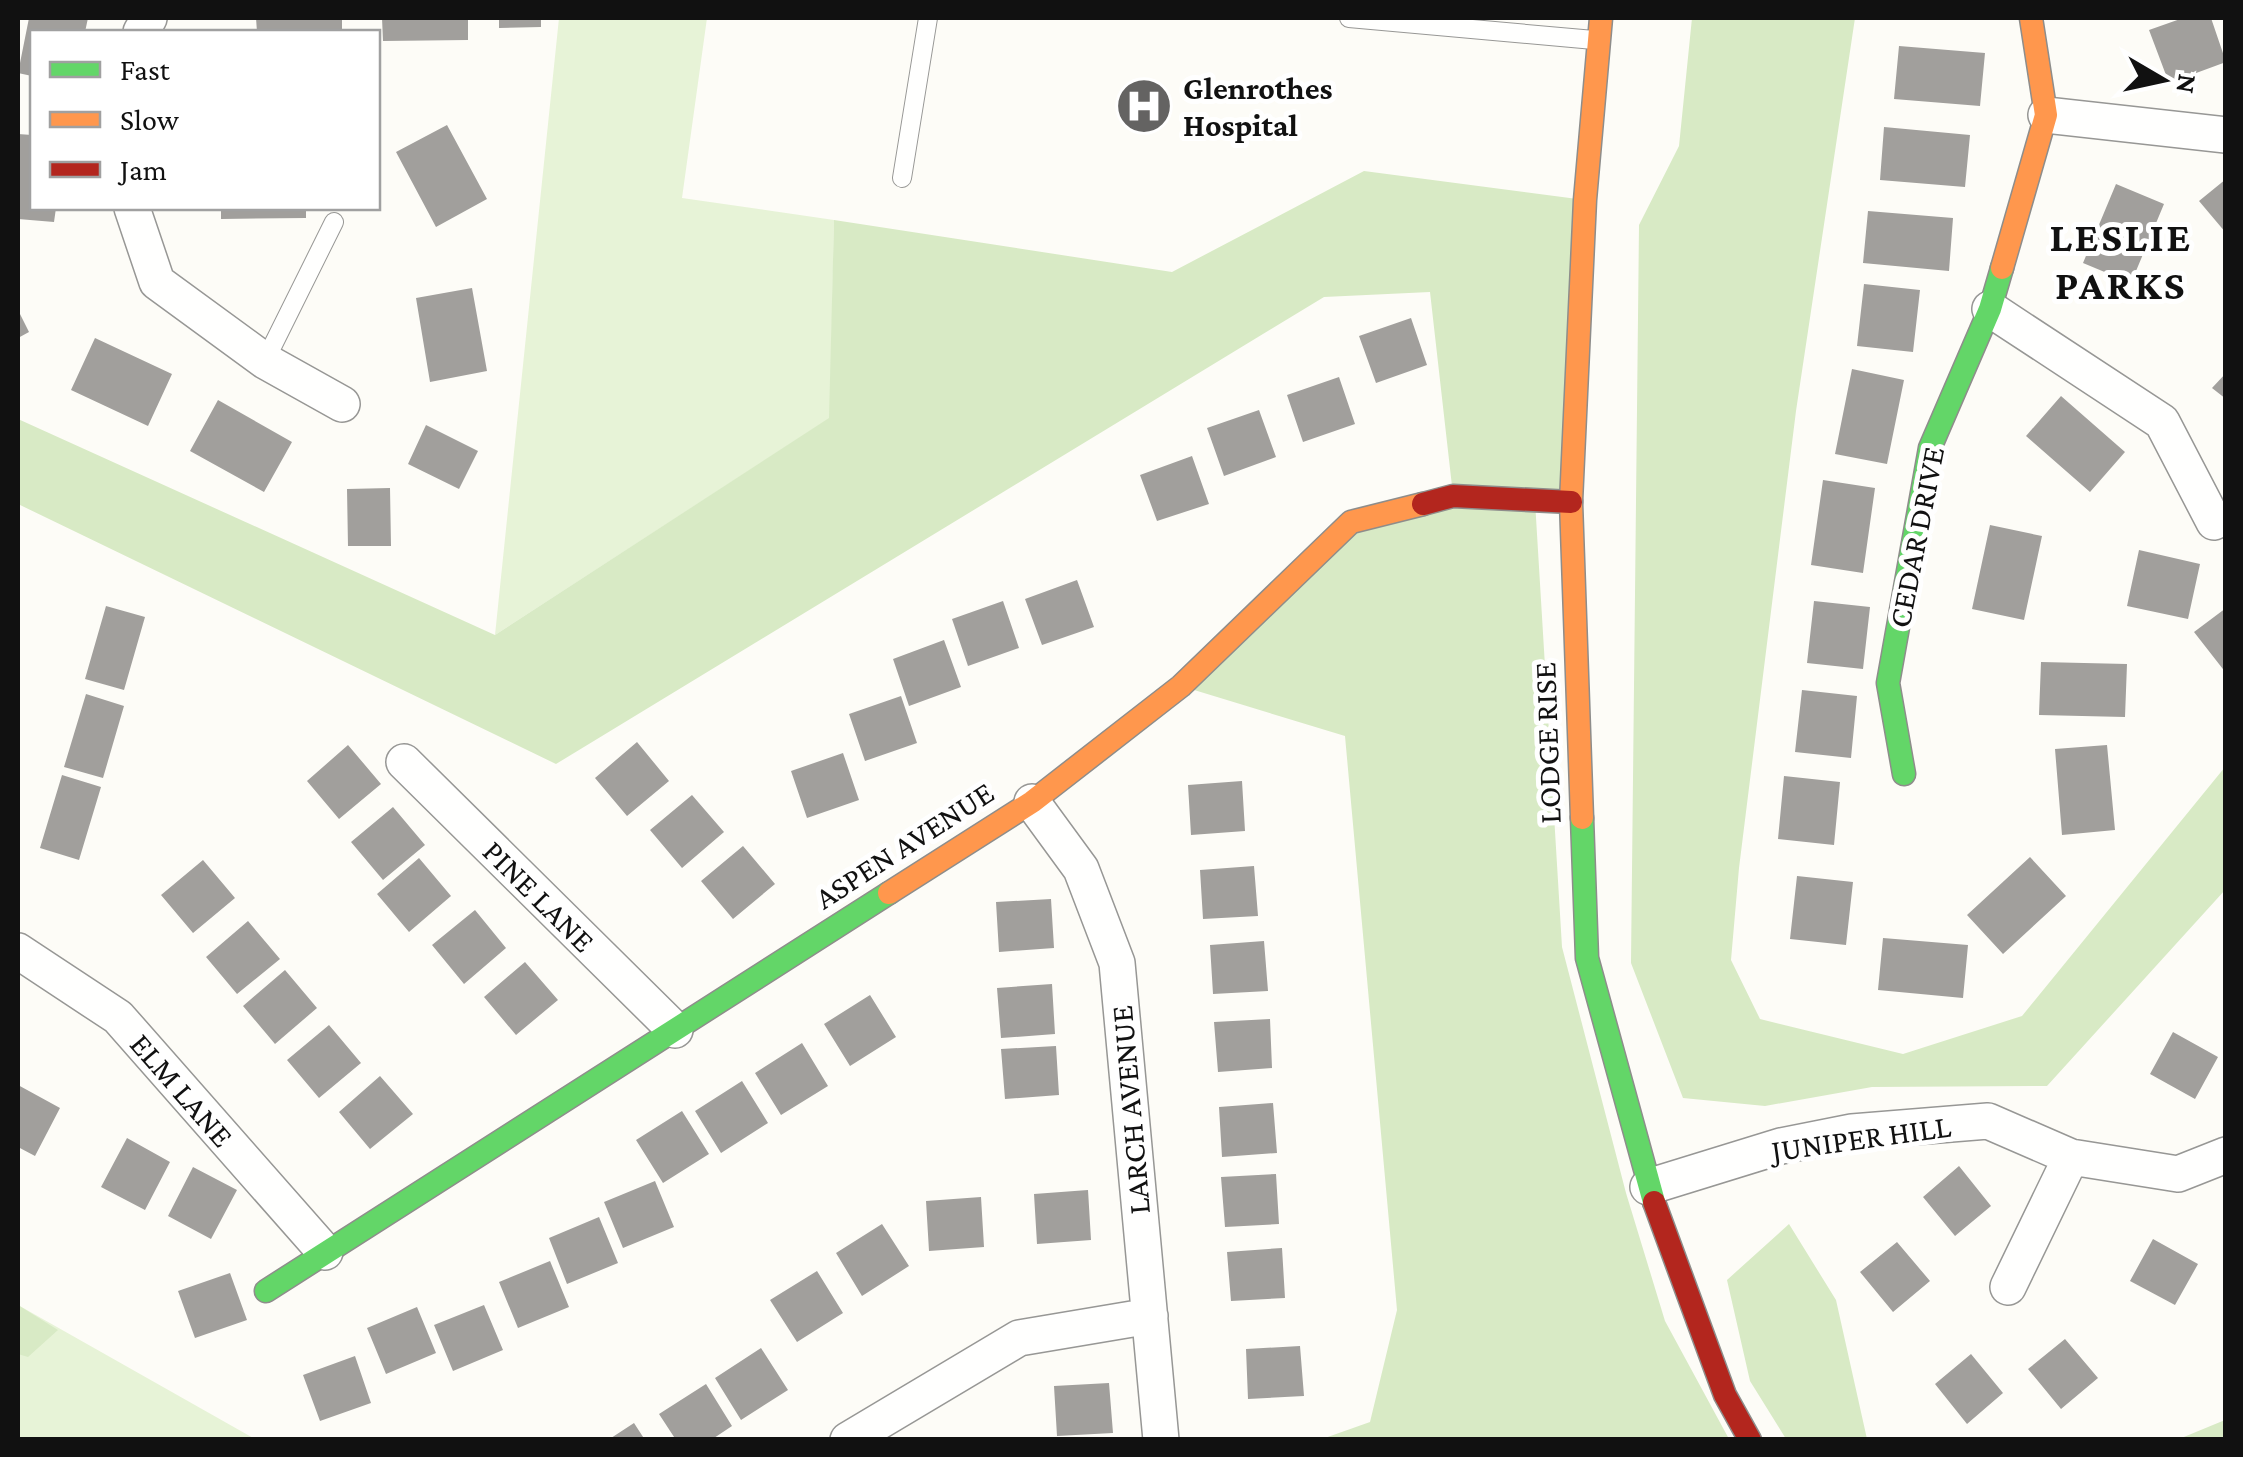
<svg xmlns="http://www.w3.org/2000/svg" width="2243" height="1457" font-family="'Crimson Pro',serif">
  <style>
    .green { fill: #e7f3d7 }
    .forest { fill: #d8eac5 }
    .building { fill: #a19f9c }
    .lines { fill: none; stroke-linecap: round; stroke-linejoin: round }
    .lane-casing { stroke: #979795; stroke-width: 20 }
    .street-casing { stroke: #979795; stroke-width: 38 }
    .fast-casing { stroke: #8e8d8b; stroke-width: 25 }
    .slow-casing { stroke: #8e8d8b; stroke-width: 25 }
    .jam-casing { stroke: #8e8d8b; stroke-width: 25 }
    .lane { stroke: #fffffe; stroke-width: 18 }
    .street { stroke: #fffffe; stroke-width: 35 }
    .fast { stroke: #63d668; stroke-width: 22 }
    .slow { stroke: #ff974d; stroke-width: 22 }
    .jam { stroke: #b3261e; stroke-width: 22 }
    .labels { text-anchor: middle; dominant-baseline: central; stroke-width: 10; stroke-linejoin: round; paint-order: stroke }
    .poi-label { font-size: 32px; font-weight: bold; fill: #111; stroke: #fff; text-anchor: start }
    .street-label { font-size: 32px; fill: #111; stroke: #fff }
    .district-label { font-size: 42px; font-weight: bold; letter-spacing: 2.5px; fill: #111; stroke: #fff }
  </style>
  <rect width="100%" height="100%" fill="#fdfcf7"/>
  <path class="green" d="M559,18H707L682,198L834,220L830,418L495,635Z
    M18,1305L255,1439H18Z"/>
  <path class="forest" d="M1692,18H1855L1796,411L1739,868L1731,960L1760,1019L1903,1054L2022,1016L2225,767V890L2047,1086L1872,1087L1765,1106L1683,1098L1631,963L1639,225L1679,146Z
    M1364,171L1585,200L1571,502L1535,501L1562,947L1626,1193L1665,1321L1729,1439H1322L1370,1422L1397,1310L1345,736L1181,686L1351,522L1453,495L1430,292L1324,297L556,764L18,504V419L495,635L829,418L834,220L1172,272Z
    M1789,1224L1836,1300L1867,1439H1786L1750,1381L1727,1280Z
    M18,1305L58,1330L28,1357L18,1354Z
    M2225,1420V1439H2179Z"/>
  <path class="building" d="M29,18H88L85,32H32V76L18,73Z
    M256,18H342V32H257Z
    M382,18H468V40L383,41Z
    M499,18H541V27L499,28Z
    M2183,18H2211L2226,62L2169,83L2149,30Z
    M1899,46L1985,53L1980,106L1894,99Z
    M447,125L487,199L436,227L396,152Z
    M1884,127L1970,135L1965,187L1880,180Z
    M18,134L32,135V208H56L54,222L18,219Z
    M2226,179V233L2199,201Z
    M2116,184L2164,204L2131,283L2083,263Z
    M221,208H306V218L221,219Z
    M1868,211L1953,218L1949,271L1863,263Z
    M1864,284L1920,290L1913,352L1857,346Z
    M472,288L487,371L430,382L416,298Z
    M18,310L29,332L18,338Z
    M1411,318L1427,365L1376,383L1359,336Z
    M95,338L172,374L148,426L71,390Z
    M1852,369L1904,380L1887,464L1835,454Z
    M2226,373V399L2212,388Z
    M1339,377L1355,424L1303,442L1287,395Z
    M2061,396L2125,452L2090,492L2026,436Z
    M218,400L292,442L264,492L190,451Z
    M1259,410L1276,457L1224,476L1207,428Z
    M426,425L478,451L459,489L408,464Z
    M1192,456L1209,504L1157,521L1140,475Z
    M1823,480L1875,488L1863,573L1811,565Z
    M390,488L391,546H348L347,489Z
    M1990,525L2042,536L2024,620L1972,609Z
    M2139,550L2200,564L2188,619L2127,606Z
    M1077,580L1094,627L1042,645L1025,599Z
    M1003,601L1019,648L968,666L952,619Z
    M1814,601L1870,607L1863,669L1807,663Z
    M106,606L145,617L124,690L85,679Z
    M2226,608V673L2194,632Z
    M944,640L961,687L909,706L893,659Z
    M2041,662L2127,664L2125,717L2039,715Z
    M1802,690L1857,696L1851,758L1795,752Z
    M86,694L124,706L103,778L64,767Z
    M901,696L917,743L865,761L849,714Z
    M637,742L669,781L627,816L595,778Z
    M348,745L381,784L339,819L307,781Z
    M2107,745L2115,830L2062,835L2055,749Z
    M843,753L859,800L807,818L791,771Z
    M62,775L101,787L79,860L40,848Z
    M1784,776L1840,782L1834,845L1778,839Z
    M1242,781L1245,831L1191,835L1188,785Z
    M692,795L724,832L682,868L650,830Z
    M393,807L425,845L383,880L351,842Z
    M743,846L775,884L733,919L701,881Z
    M2030,857L2066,896L2003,954L1967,915Z
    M419,858L451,896L409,932L377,894Z
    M203,860L235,898L193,933L161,895Z
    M1254,866L1258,916L1203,919L1200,870Z
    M1797,876L1853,882L1846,945L1790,939Z
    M1051,899L1054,948L999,952L996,902Z
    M475,910L506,948L464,984L432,945Z
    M248,921L280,959L237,994L206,957Z
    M1883,938L1968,945L1963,998L1878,990Z
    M1264,941L1268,991L1213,994L1210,945Z
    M525,962L558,1000L516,1035L484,997Z
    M285,970L317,1008L275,1044L243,1006Z
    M1052,984L1055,1034L1001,1038L997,988Z
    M870,995L896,1037L850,1066L824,1024Z
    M1270,1019L1272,1068L1218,1072L1214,1022Z
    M329,1025L361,1063L319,1098L287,1060Z
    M2173,1032L2218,1057L2195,1099L2150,1074Z
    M802,1043L828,1086L781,1115L755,1073Z
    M1056,1046L1059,1095L1005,1099L1001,1049Z
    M380,1076L413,1114L370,1149L339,1112Z
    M742,1081L768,1123L721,1153L695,1111Z
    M18,1085L60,1108L35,1156L18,1147Z
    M1273,1103L1277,1153L1222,1157L1219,1107Z
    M682,1111L709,1154L663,1183L636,1140Z
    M127,1138L170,1162L145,1210L101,1187Z
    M1959,1166L1991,1206L1955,1236L1923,1197Z
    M193,1167L237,1190L211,1239L168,1216Z
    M1276,1174L1279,1224L1225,1227L1221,1177Z
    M655,1181L674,1227L623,1248L604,1202Z
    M1088,1190L1091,1240L1037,1244L1034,1194Z
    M981,1197L984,1247L929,1251L926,1201Z
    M599,1217L618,1263L567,1284L549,1238Z
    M882,1224L909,1266L862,1296L836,1253Z
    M2153,1239L2198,1264L2175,1305L2130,1281Z
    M1897,1242L1930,1281L1893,1312L1860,1272Z
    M1282,1248L1285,1298L1231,1301L1227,1252Z
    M550,1261L569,1307L518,1328L499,1282Z
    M817,1271L843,1313L797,1342L770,1300Z
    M230,1273L247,1320L195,1338L178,1291Z
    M484,1305L503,1350L453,1371L434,1325Z
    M417,1307L436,1353L386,1374L367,1328Z
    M2065,1339L2098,1378L2061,1409L2028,1369Z
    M1300,1346L1304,1396L1248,1399L1246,1349Z
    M761,1348L788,1390L741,1420L715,1378Z
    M1971,1354L2003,1393L1967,1424L1935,1384Z
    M355,1356L371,1403L320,1421L303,1375Z
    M1109,1383L1113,1433L1057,1436L1054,1386Z
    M706,1384L732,1426L711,1440H676L659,1414Z
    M634,1423L645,1440H608Z"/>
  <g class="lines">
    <g class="lane-casing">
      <path id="lane" d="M1349,18L1594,40
        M902,178L928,18
        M265,361L334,222"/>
    </g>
    <g class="street-casing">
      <path id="street" d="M141,32L149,18
        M2046,115L2226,135
        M132,208L157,282L265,361L342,404
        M1990,309L2162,422L2214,522
        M404,762L675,1030
        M1032,802L1081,869L1117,963L1161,1440
        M18,951L118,1017L325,1252
        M1648,1187L1781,1146L1852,1132L1988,1121L2071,1157L2178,1174L2226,1155
        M2008,1287L2071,1157
        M848,1440L1019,1338L1150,1316"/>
    </g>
    <g class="fast-casing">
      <path id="fast" d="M1904,774L1888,683L1930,448L1990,309L2002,268
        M1582,818L1587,958L1654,1202
        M266,1291L889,893"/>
    </g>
    <g class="slow-casing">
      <path id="slow" d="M2002,268L2046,115L2031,18
        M1582,818L1571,502L1585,200L1601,18
        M889,893L1032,802L1181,686L1351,522L1423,504"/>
    </g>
    <g class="jam-casing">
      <path id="jam" d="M1423,504L1453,496L1571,502
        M1654,1202L1725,1395L1750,1440"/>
    </g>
    <use href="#lane" class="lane"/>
    <use href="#street" class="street"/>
    <use href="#fast" class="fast"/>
    <use href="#slow" class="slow"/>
    <use href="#jam" class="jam"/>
  </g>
  <defs>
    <g id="hospital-disc" transform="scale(2.875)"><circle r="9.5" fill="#646362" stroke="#fff"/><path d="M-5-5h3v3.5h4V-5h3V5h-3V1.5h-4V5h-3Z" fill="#fff"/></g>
  </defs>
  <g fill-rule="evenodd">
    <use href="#hospital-disc" x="1144" y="106"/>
  </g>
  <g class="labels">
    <g class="poi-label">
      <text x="1183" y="88">Glenrothes<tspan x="1183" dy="37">Hospital</tspan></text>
    </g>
    <g class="street-label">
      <text transform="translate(1916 537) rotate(-79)">CEDAR DRIVE</text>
      <text transform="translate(1547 743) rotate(-92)">LODGE RISE</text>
      <text transform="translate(904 845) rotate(-33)">ASPEN AVENUE</text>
      <text transform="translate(539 896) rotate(45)">PINE LANE</text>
      <text transform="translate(182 1090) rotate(49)">ELM LANE</text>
      <text transform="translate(1130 1110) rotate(-95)">LARCH AVENUE</text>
      <text transform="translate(1861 1138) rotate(-8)">JUNIPER HILL</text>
    </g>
    <g class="district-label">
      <text x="2121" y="236">LESLIE<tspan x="2121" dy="48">PARKS</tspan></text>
    </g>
  </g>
  <rect width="2243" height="1457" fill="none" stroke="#111111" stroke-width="40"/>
  <rect x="30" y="30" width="350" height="180" fill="#ffffff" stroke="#a0a0a0" stroke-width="2.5"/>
  <rect x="50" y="62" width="50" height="15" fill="#63d668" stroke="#a0a0a0" stroke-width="2.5"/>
  <text x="120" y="80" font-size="30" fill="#111111">Fast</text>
  <rect x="50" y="112" width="50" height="15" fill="#ff974d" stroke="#a0a0a0" stroke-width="2.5"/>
  <text x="120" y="130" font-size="30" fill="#111111">Slow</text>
  <rect x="50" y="162" width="50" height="15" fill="#b3261e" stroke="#a0a0a0" stroke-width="2.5"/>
  <text x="120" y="180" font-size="30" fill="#111111">Jam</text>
  <g transform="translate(2163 80) rotate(99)" stroke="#ffffff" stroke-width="8" paint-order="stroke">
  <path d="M0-8L18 38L0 25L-18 38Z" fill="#111111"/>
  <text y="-15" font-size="28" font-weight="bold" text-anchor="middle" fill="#111111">N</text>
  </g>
</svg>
